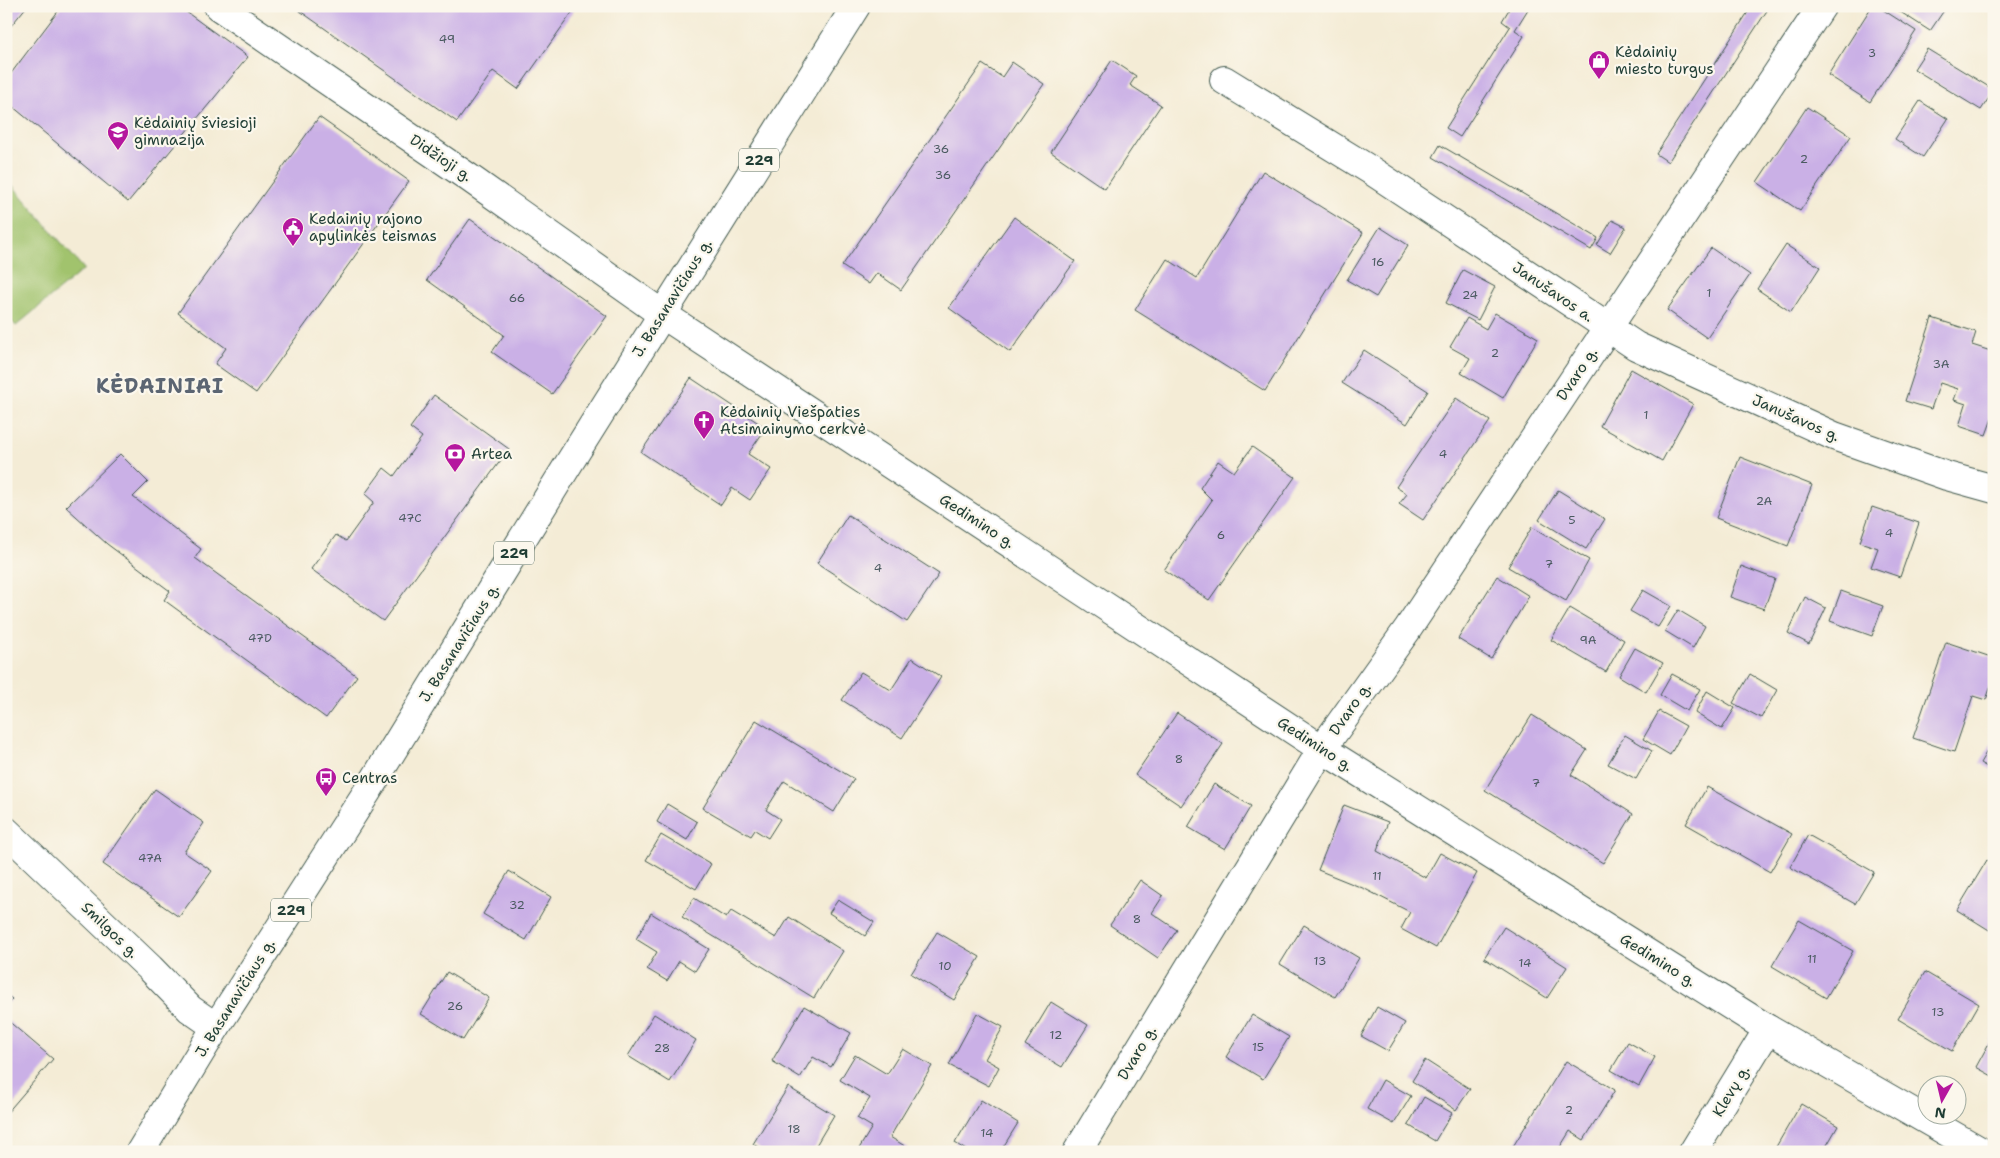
<svg xmlns="http://www.w3.org/2000/svg" width="2000" height="1158" font-family="'Shantell Sans',sans-serif">
  <style>
    .green { fill: #a1c36d; stroke: #608050 }
    .building { fill: #cab0e6 }
    .lines { fill: none; stroke-linecap: round; stroke-linejoin: round }
    .minor-casing { stroke: #3f574c; stroke-width: 30 }
    .secondary-casing { stroke: #3f574c; stroke-width: 30 }
    .primary-casing { stroke: #3f574c; stroke-width: 30 }
    .minor { stroke: #fff; stroke-width: 28 }
    .secondary { stroke: #fff; stroke-width: 28 }
    .primary { stroke: #fff; stroke-width: 28 }
    .labels { text-anchor: middle; dominant-baseline: central; stroke-width: 4.5; stroke-linejoin: round; paint-order: stroke }
    .number-label { font-size: 12px; fill: #4a5a60 }
    .shield { fill: #fbf7ec; stroke: #61756b; stroke-width: 1 }
    .shield-label { font-size: 14px; font-weight: bold; fill: #1f3d34 }
    .poi-label { font-size: 15px; fill: #1f3d34; stroke: #fbf7ec; text-anchor: start }
    .street-label { font-size: 15px; fill: #1f3d34; stroke: #fbf7ec }
    .district-label { font-size: 20px; font-weight: bold; letter-spacing: 1px; fill: #5b6572; stroke: #fbf7ec }
  </style>
  <rect width="100%" height="100%" fill="#fbf7ec"/>
  <filter id="ink" filterUnits="userSpaceOnUse"><feTurbulence type="fractalNoise" baseFrequency=".02" numOctaves="2"/><feDisplacementMap in="SourceGraphic" scale="10" xChannelSelector="R" yChannelSelector="G"/><feConvolveMatrix kernelMatrix="1 2 1 2 8 2 1 2 1" color-interpolation-filters="sRGB"/></filter>
  <filter id="wash" filterUnits="userSpaceOnUse"><feTurbulence type="fractalNoise" baseFrequency=".0096" numOctaves="4" result="noise"/><feDisplacementMap in="SourceGraphic" scale="20" xChannelSelector="R" yChannelSelector="G"/><feGaussianBlur stdDeviation="1.12" result="paint"/><feColorMatrix in="noise" values="0 0 0 0 0 0 0 0 0 0 0 0 0 0 0 0 0 1.4 0 .05"/><feComposite in="paint" operator="in"/></filter>
  <g filter="url(#wash)">
    <rect width="100%" height="100%" fill="#f4ecd6"/>
    <path class="green" d="M6,178L84,269L16,326L6,315Z"/>
    <g id="blocks">
      <path class="building" d="M6,6H27L6,32Z
        M62,6H178L248,57L128,202L6,101V80Z
        M293,6H575L576,7L518,89L493,71L457,122Z
        M1511,6H1530L1515,30L1524,36L1460,137L1446,128L1510,27L1502,21Z
        M1752,6H1770L1668,162L1656,154Z
        M1872,6H1877L1916,31L1870,102L1828,75Z
        M1891,6H1947L1930,31Z
        M1927,49L1994,90L1981,110L1914,69Z
        M1112,60L1136,76L1130,85L1161,105L1105,189L1051,152Z
        M1012,62L1044,84L901,290L877,273L869,284L842,266L982,64L1002,77Z
        M1920,101L1948,119L1923,157L1895,139Z
        M1807,107L1851,136L1800,211L1757,182Z
        M319,117L409,181L256,393L215,364L226,348L178,313Z
        M1440,145L1598,238L1591,250L1433,157Z
        M1263,171L1363,233L1265,391L1135,310L1167,259L1197,278Z
        M1014,217L1075,261L1010,352L949,308Z
        M470,219L607,316L552,394L492,352L504,335L427,280Z
        M1612,220L1626,227L1610,253L1597,245Z
        M1380,227L1408,245L1376,297L1347,280Z
        M1786,245L1820,267L1791,312L1757,289Z
        M1711,248L1750,275L1707,338L1667,310Z
        M1463,270L1495,287L1478,320L1446,303Z
        M1495,313L1538,338L1503,398L1461,373L1470,358L1450,347L1467,318L1486,329Z
        M1932,318L1976,332L1972,345L1994,352V413L1986,435L1959,426L1966,404L1954,400L1958,389L1940,383L1931,409L1905,401Z
        M1364,350L1428,391L1407,424L1342,383Z
        M1631,369L1693,404L1662,461L1600,426Z
        M691,378L766,428L748,454L771,469L750,500L732,488L721,505L641,452Z
        M434,395L509,449L383,621L311,569L336,535L346,541L374,502L365,494L384,468L394,476L422,437L410,428Z
        M1456,398L1490,421L1423,520L1399,504L1407,494L1396,487Z
        M1252,447L1295,477L1209,600L1164,570L1212,500L1200,488L1218,461L1234,472Z
        M120,454L148,482L133,497L201,549L195,558L357,676L326,718L164,600L170,591L107,544L66,507Z
        M1740,457L1812,485L1788,546L1716,518Z
        M1558,490L1605,519L1586,549L1539,520Z
        M1872,507L1919,523L1900,577L1871,567L1878,548L1860,542Z
        M848,515L939,574L907,622L817,563Z
        M1532,527L1589,560L1566,601L1508,567Z
        M1741,566L1775,579L1764,609L1730,597Z
        M1497,576L1529,596L1491,659L1458,639Z
        M1643,590L1671,606L1658,627L1630,611Z
        M1841,591L1883,606L1872,636L1830,621Z
        M1805,597L1826,608L1809,644L1788,633Z
        M1570,608L1624,640L1606,672L1551,640Z
        M1678,610L1705,626L1693,648L1665,631Z
        M1946,642L1994,658V677L1986,700L1973,696L1954,752L1913,738Z
        M1635,648L1663,663L1646,692L1619,676Z
        M912,658L941,677L902,738L842,700L861,672L891,690Z
        M1672,674L1700,689L1687,711L1660,695Z
        M1750,674L1777,690L1761,718L1733,703Z
        M1707,691L1735,708L1722,729L1695,713Z
        M1659,711L1686,726L1670,755L1643,739Z
        M1177,713L1223,744L1181,806L1135,775Z
        M1532,715L1587,750L1571,775L1633,814L1603,863L1485,790Z
        M756,720L854,779L834,812L784,781L766,810L780,819L768,838L755,830L751,836L703,808Z
        M1625,735L1652,751L1636,779L1608,764Z
        M1994,739V771L1980,763Z
        M1214,784L1251,806L1225,849L1188,827Z
        M1707,787L1792,834L1770,872L1686,824Z
        M155,789L204,823L184,852L212,871L179,917L103,864Z
        M667,804L697,822L687,840L657,822Z
        M1344,805L1388,822L1377,851L1426,878L1440,853L1477,873L1436,948L1401,929L1410,912L1365,889L1318,870Z
        M661,835L711,864L696,889L646,860Z
        M1808,835L1874,872L1855,904L1790,867Z
        M1987,860L1994,864V933L1957,910Z
        M509,871L551,897L526,940L483,914Z
        M1140,880L1163,896L1152,913L1177,930L1158,958L1110,925Z
        M694,898L726,918L731,911L776,938L789,917L843,951L814,998L682,917Z
        M838,900L874,922L865,936L829,913Z
        M651,913L709,949L695,971L679,961L667,981L647,969L657,952L636,939Z
        M1799,920L1853,951L1826,998L1772,966Z
        M1304,925L1359,958L1335,997L1280,964Z
        M1504,927L1567,967L1547,998L1484,958Z
        M937,932L980,957L954,1000L911,974Z
        M447,972L489,998L463,1040L421,1014Z
        M1925,972L1979,1004L1952,1051L1898,1019Z
        M6,994L12,999L6,1006Z
        M1051,1002L1088,1025L1062,1067L1025,1045Z
        M804,1006L851,1033L831,1067L813,1057L800,1078L772,1061Z
        M1377,1007L1405,1023L1388,1051L1361,1036Z
        M977,1013L1003,1027L985,1059L999,1067L989,1086L949,1065Z
        M654,1014L696,1040L670,1082L628,1056Z
        M1252,1015L1289,1037L1263,1079L1226,1057Z
        M6,1019L53,1059L6,1114Z
        M1994,1034V1077L1976,1067Z
        M1628,1042L1655,1057L1639,1086L1611,1070Z
        M903,1049L932,1066L890,1137L908,1148L906,1152H857L872,1127L857,1118L870,1098L840,1080L855,1055L887,1074Z
        M1425,1060L1470,1089L1456,1110L1412,1081Z
        M1566,1061L1615,1090L1584,1140L1570,1131L1557,1152H1518L1512,1148Z
        M1383,1080L1411,1096L1394,1124L1367,1109Z
        M788,1087L834,1115L812,1152H766L753,1144Z
        M1424,1097L1452,1113L1435,1141L1408,1125Z
        M981,1100L1018,1123L1000,1152H969L955,1143Z
        M1801,1104L1838,1126L1823,1152H1773Z"/>
    </g>
  </g>
  <g filter="url(#ink)">
    <use href="#blocks" fill-opacity="0" stroke="#3f574c" stroke-width="1"/>
    <g class="lines">
      <g class="minor-casing">
        <path id="minor" d="M218,6L468,177L662,314
          M1224,80L1372,171L1636,346L1834,436L1947,476L1994,489
          M6,831L150,968L190,1009L216,1027
          M1077,1152L1322,749L1407,630L1822,6
          M1693,1152L1768,1029"/>
      </g>
      <g class="secondary-casing">
        <path id="secondary" d="M662,314L1322,749L1768,1029L1982,1152"/>
      </g>
      <g class="primary-casing">
        <path id="primary" d="M140,1152L216,1027L367,792L571,460L856,6"/>
      </g>
      <use href="#minor" class="minor"/>
      <use href="#secondary" class="secondary"/>
      <use href="#primary" class="primary"/>
    </g>
  </g>
  <defs>
    <g id="shop-pin" transform="scale(1.125)"><path d="M0 17L-7.5 6A9.5 9.5 0 1 1 7.5 6Z" fill="#b5179e" stroke="#fbf7ec"/><path d="M-5-2.5h2.3a2.7 3.5 0 0 1 5.4 0H5L5.5 6h-11ZM-1.5-2.5h3a1.5 2.3 0 0 0-3 0Z" fill="#fff"/></g>
    <g id="school-pin" transform="scale(1.125)"><path d="M0 17L-7.5 6A9.5 9.5 0 1 1 7.5 6Z" fill="#b5179e" stroke="#fbf7ec"/><path d="M0-5L7-2L0 1L-7-2ZM-4 1L0 2.5L4 1V4Q0 6-4 4Z" fill="#fff"/></g>
    <g id="civic-pin" transform="scale(1.125)"><path d="M0 17L-7.5 6A9.5 9.5 0 1 1 7.5 6Z" fill="#b5179e" stroke="#fbf7ec"/><path d="M-.6-6.5H3V-4.5H.6V-3L4-1V1h2V6H-6V1h2V-1L-.6-3ZM-1.2 2.5V6h2.4V2.5Z" fill="#fff"/></g>
    <g id="church-pin" transform="scale(1.125)"><path d="M0 17L-7.5 6A9.5 9.5 0 1 1 7.5 6Z" fill="#b5179e" stroke="#fbf7ec"/><path d="M-1.2-6h2.4v3.5h3.3v2.4h-3.3V6h-2.4V-.1h-3.3v-2.4h3.3Z" fill="#fff"/></g>
    <g id="bank-pin" transform="scale(1.125)"><path d="M0 17L-7.5 6A9.5 9.5 0 1 1 7.5 6Z" fill="#b5179e" stroke="#fbf7ec"/><path d="M-6-4H6V4H-6ZM0-2.3a2.3 2.3 0 1 0 0 4.6a2.3 2.3 0 1 0 0-4.6Z" fill="#fff"/></g>
    <g id="bus-pin" transform="scale(1.125)"><path d="M0 17L-7.5 6A9.5 9.5 0 1 1 7.5 6Z" fill="#b5179e" stroke="#fbf7ec"/><path d="M-5-6H5V4H4V6H2V4H-2V6H-4V4H-5ZM-3.5-4V0h7V-4ZM-3.5 1.2v1.5H-2V1.2ZM2 1.2v1.5H3.5V1.2Z" fill="#fff"/></g>
  </defs>
  <g fill-rule="evenodd">
    <use href="#shop-pin" x="1599" y="61"/>
    <use href="#school-pin" x="118" y="132"/>
    <use href="#civic-pin" x="293" y="228"/>
    <use href="#church-pin" x="704" y="421"/>
    <use href="#bank-pin" x="455" y="454"/>
    <use href="#bus-pin" x="326" y="778"/>
  </g>
  <g class="labels">
    <g class="number-label">
      <text x="447" y="39">49</text>
      <text x="1872" y="53">3</text>
      <text x="941" y="149">36</text>
      <text x="1804" y="159">2</text>
      <text x="943" y="175">36</text>
      <text x="1378" y="262">16</text>
      <text x="1709" y="293">1</text>
      <text x="1470" y="295">24</text>
      <text x="517" y="298">66</text>
      <text x="1495" y="353">2</text>
      <text x="1941" y="364">3A</text>
      <text x="1646" y="415">1</text>
      <text x="1443" y="454">4</text>
      <text x="1764" y="501">2A</text>
      <text x="410" y="518">47C</text>
      <text x="1572" y="520">5</text>
      <text x="1889" y="533">4</text>
      <text x="1221" y="535">6</text>
      <text x="1549" y="564">7</text>
      <text x="878" y="568">4</text>
      <text x="260" y="638">47D</text>
      <text x="1588" y="640">9A</text>
      <text x="1179" y="759">8</text>
      <text x="1536" y="783">7</text>
      <text x="150" y="858">47A</text>
      <text x="1377" y="876">11</text>
      <text x="517" y="905">32</text>
      <text x="1137" y="919">8</text>
      <text x="1812" y="959">11</text>
      <text x="1320" y="961">13</text>
      <text x="1525" y="963">14</text>
      <text x="945" y="966">10</text>
      <text x="455" y="1006">26</text>
      <text x="1938" y="1012">13</text>
      <text x="1056" y="1035">12</text>
      <text x="1258" y="1047">15</text>
      <text x="662" y="1048">28</text>
      <text x="1569" y="1110">2</text>
      <text x="794" y="1129">18</text>
      <text x="987" y="1133">14</text>
    </g>
    <g class="shield">
      <rect x="739" y="148.5" width="40" height="23" rx="4"/>
      <rect x="494" y="541.5" width="40" height="23" rx="4"/>
      <rect x="271" y="898.5" width="40" height="23" rx="4"/>
    </g>
    <g class="shield-label">
      <text x="759" y="160">229</text>
      <text x="514" y="553">229</text>
      <text x="291" y="910">229</text>
    </g>
    <g class="poi-label">
      <text x="1615" y="52">Kėdainių<tspan x="1615" dy="17">miesto turgus</tspan></text>
      <text x="134" y="123">Kėdainių šviesioji<tspan x="134" dy="17">gimnazija</tspan></text>
      <text x="309" y="219">Kedainių rajono<tspan x="309" dy="17">apylinkės teismas</tspan></text>
      <text x="720" y="412">Kėdainių Viešpaties<tspan x="720" dy="17">Atsimainymo cerkvė</tspan></text>
      <text x="471" y="454">Artea</text>
      <text x="342" y="778">Centras</text>
    </g>
    <g class="street-label">
      <text transform="translate(441 158) rotate(34)">Didžioji g.</text>
      <text transform="translate(1553 292) rotate(34)">Janušavos a.</text>
      <text transform="translate(672 298) rotate(-58)">J. Basanavičiaus g.</text>
      <text transform="translate(1577 374) rotate(-56)">Dvaro g.</text>
      <text transform="translate(1796 418) rotate(24)">Janušavos g.</text>
      <text transform="translate(977 521) rotate(33)">Gedimino g.</text>
      <text transform="translate(459 643) rotate(-58)">J. Basanavičiaus g.</text>
      <text transform="translate(1350 709) rotate(-55)">Dvaro g.</text>
      <text transform="translate(1315 744) rotate(33)">Gedimino g.</text>
      <text transform="translate(110 930) rotate(44)">Smilgos g.</text>
      <text transform="translate(1658 960) rotate(32)">Gedimino g.</text>
      <text transform="translate(235 998) rotate(-58)">J. Basanavičiaus g.</text>
      <text transform="translate(1137 1053) rotate(-59)">Dvaro g.</text>
      <text transform="translate(1731 1091) rotate(-59)">Klevų g.</text>
    </g>
    <g class="district-label">
      <text x="160" y="386">KĖDAINIAI</text>
    </g>
  </g>
  <rect width="2000" height="1158" fill="none" stroke="#fbf7ec" stroke-width="25"/>
  <g transform="translate(1942 1100) rotate(188)"><circle r="24" fill="#fbf7ec" stroke="#a3ada2"/>
  <path d="M0-4L9 19L0 12L-9 19Z" fill="#b5179e"/>
  <text y="-8" font-size="14" font-weight="bold" text-anchor="middle" fill="#1f3d34">N</text>
  </g>
</svg>
